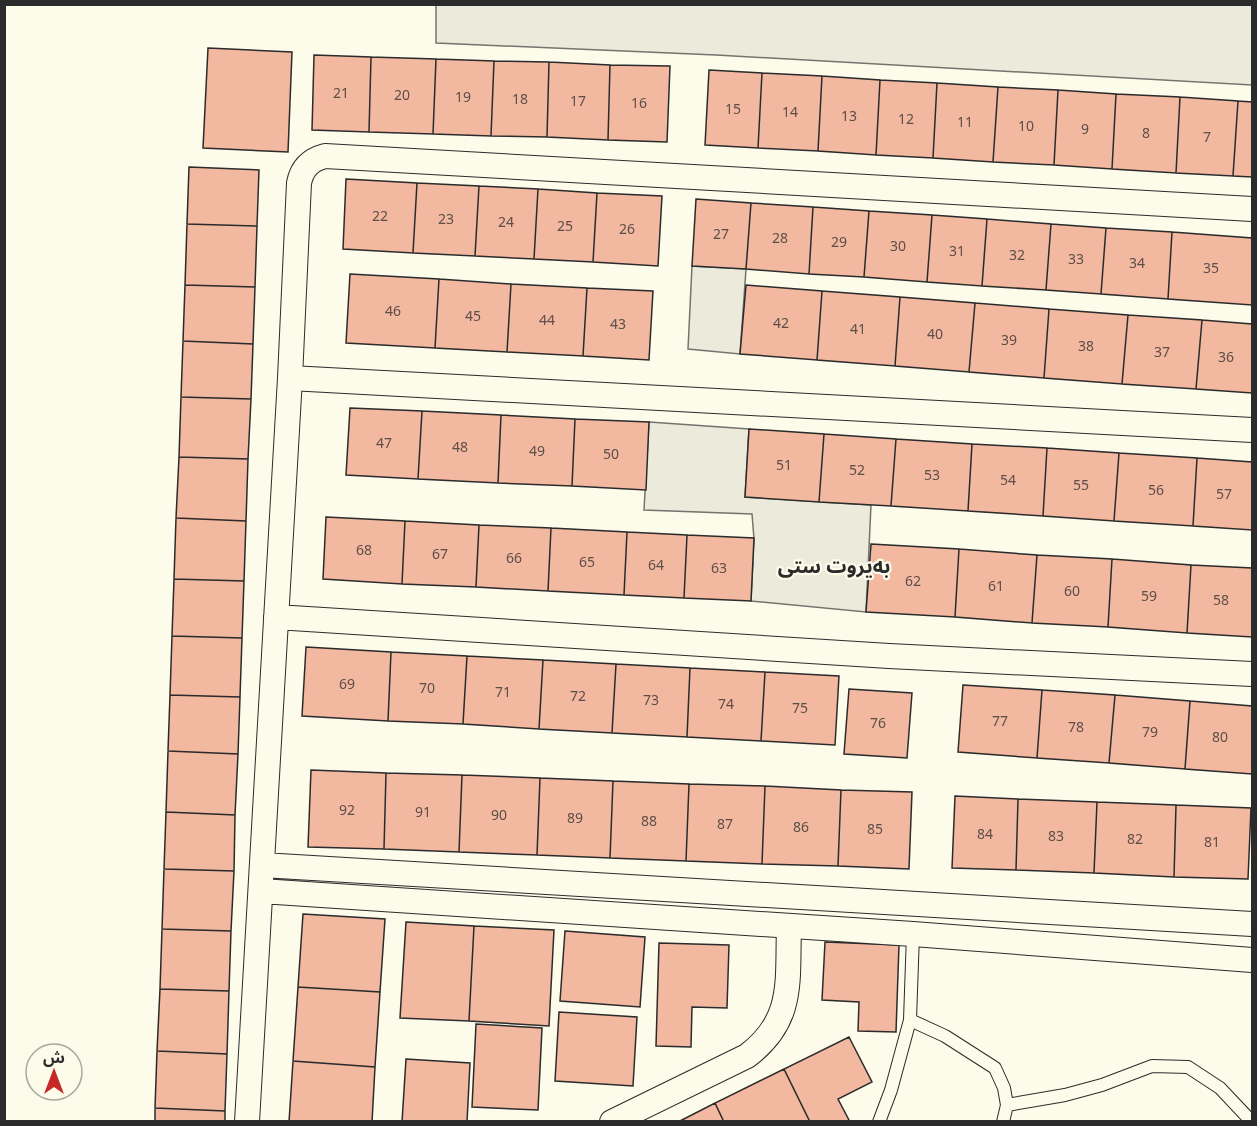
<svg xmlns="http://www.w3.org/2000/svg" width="1257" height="1126" font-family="Georgia,'Noto Sans Arabic',serif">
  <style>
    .green { fill: #ecebdb; stroke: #74746e; stroke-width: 1.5 }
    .building { fill: #f2b8a0; stroke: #2b2b2b; stroke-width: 1.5 }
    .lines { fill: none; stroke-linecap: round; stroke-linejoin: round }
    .service-casing { stroke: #2b2b2b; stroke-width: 14 }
    .minor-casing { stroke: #2b2b2b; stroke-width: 26 }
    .service { stroke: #fdfbea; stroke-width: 12 }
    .minor { stroke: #fdfbea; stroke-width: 24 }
    .labels { text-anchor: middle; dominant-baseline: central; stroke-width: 4.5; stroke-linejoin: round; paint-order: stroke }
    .number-label { font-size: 14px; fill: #5d4e48 }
    .quarter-label { font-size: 20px; font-weight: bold; fill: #2b2b2b; stroke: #fdfbea }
  </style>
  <rect width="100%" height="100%" fill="#fdfbea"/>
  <path class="green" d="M436,5H1252V85L716,55L436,43Z
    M692,266L746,269L740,354L688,349Z
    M649,422L749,429L745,497L871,505L866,612L751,601L754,539L752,514L644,510Z"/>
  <path class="building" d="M208,48L292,52L288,152L203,148Z
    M314,55L371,57L369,132L312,130Z
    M371,57L436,59L433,134L369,132Z
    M436,59L494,61L491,136L433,134Z
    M494,61L549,62L547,137L491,136Z
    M549,62L610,65L608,140L547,137Z
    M610,65L670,66L667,142L608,140Z
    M709,70L762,73L758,148L705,145Z
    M762,73L822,76L818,151L758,148Z
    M822,76L880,80L876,155L818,151Z
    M880,80L937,83L933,158L876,155Z
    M937,83L998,87L993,162L933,158Z
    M998,87L1058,90L1054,165L993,162Z
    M1058,90L1116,94L1112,169L1054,165Z
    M1116,94L1180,97L1176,173L1112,169Z
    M1180,97L1238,101L1233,176L1176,173Z
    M1238,101L1252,102V177L1233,176Z
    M189,167L259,170L257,226L187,224Z
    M346,179L417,183L413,253L343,249Z
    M417,183L479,186L475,256L413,253Z
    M479,186L538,189L534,259L475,256Z
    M538,189L597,193L593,262L534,259Z
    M597,193L662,196L658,266L593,262Z
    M696,199L751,203L746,269L692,266Z
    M751,203L813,207L809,274L746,269Z
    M813,207L869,211L864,277L809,274Z
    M869,211L932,215L927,282L864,277Z
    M932,215L987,219L982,286L927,282Z
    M987,219L1051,224L1046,290L982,286Z
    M187,224L257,226L255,287L185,285Z
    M1051,224L1106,228L1101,294L1046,290Z
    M1106,228L1172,232L1168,299L1101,294Z
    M1172,232L1252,238V305L1168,299Z
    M350,274L439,279L435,348L346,343Z
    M439,279L511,284L507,352L435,348Z
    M511,284L587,288L583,356L507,352Z
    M185,285L255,287L253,344L183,341Z
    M746,285L822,291L817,360L740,354Z
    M587,288L653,291L649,360L583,356Z
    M822,291L900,297L895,366L817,360Z
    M900,297L975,303L969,372L895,366Z
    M975,303L1049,309L1044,378L969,372Z
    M1049,309L1128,315L1122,384L1044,378Z
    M1128,315L1202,320L1196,389L1122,384Z
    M1202,320L1252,324V393L1196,389Z
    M183,341L253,344L251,399L181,397Z
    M181,397L251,399L248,459L179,457Z
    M350,408L422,411L418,479L346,475Z
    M422,411L501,415L498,483L418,479Z
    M501,415L575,419L572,486L498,483Z
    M575,419L649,422L646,490L572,486Z
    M749,429L824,434L819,502L745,497Z
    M824,434L896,439L891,506L819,502Z
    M896,439L972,444L968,511L891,506Z
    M972,444L1047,448L1043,516L968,511Z
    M1047,448L1119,453L1114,521L1043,516Z
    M1119,453L1197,458L1193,526L1114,521Z
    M179,457L248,459L246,521L176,518Z
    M1197,458L1252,462V530L1193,526Z
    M326,517L405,521L402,584L323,579Z
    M176,518L246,521L244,581L174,579Z
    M405,521L479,525L476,587L402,584Z
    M479,525L551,528L548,591L476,587Z
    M551,528L627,532L624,595L548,591Z
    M627,532L687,535L684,598L624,595Z
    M687,535L754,538L751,601L684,598Z
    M871,544L959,549L955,617L866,612Z
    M959,549L1037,555L1032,623L955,617Z
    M1037,555L1112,559L1108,627L1032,623Z
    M1112,559L1191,565L1187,633L1108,627Z
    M1191,565L1252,568V637L1187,633Z
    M174,579L244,581L242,638L172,636Z
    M172,636L242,638L240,697L170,695Z
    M306,647L391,652L388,721L302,716Z
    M391,652L467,656L463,724L388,721Z
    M467,656L543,660L539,729L463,724Z
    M543,660L616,664L612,733L539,729Z
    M616,664L690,668L687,737L612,733Z
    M690,668L765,672L761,741L687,737Z
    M765,672L839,676L835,745L761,741Z
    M963,685L1042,690L1037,758L958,752Z
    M849,689L912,693L907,758L844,754Z
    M1042,690L1115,695L1109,763L1037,758Z
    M170,695L240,697L238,754L168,751Z
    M1115,695L1190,701L1185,769L1109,763Z
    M1190,701L1252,706V774L1185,769Z
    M168,751L238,754L235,815L166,812Z
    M311,770L386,773L384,849L308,847Z
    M386,773L462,775L459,852L384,849Z
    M462,775L540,778L537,855L459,852Z
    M540,778L613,781L610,858L537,855Z
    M613,781L689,784L686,861L610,858Z
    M689,784L765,786L762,864L686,861Z
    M765,786L841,790L838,866L762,864Z
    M841,790L912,792L909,869L838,866Z
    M955,796L1018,799L1016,870L952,868Z
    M1018,799L1097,802L1094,873L1016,870Z
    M1097,802L1176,805L1174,877L1094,873Z
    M1176,805L1251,808L1248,879L1174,877Z
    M166,812L235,815L234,871L164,869Z
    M164,869L234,871L231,931L162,929Z
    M303,914L385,919L380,992L298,987Z
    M406,922L474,926L469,1021L400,1018Z
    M474,926L554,930L549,1026L469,1021Z
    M162,929L231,931L229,991L160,989Z
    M565,931L645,937L640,1007L560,1001Z
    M825,942L899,945L896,1032L858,1031L859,1002L822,1000Z
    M659,943L729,945L727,1008L692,1007L691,1047L656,1046Z
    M298,987L380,992L375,1067L293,1061Z
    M160,989L229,991L227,1054L157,1051Z
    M559,1012L637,1017L633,1086L555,1081Z
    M476,1024L542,1028L538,1110L472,1107Z
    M849,1037L872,1082L838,1099L850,1122H810L784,1069Z
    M157,1051L227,1054L225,1111L155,1108Z
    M406,1059L470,1063L467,1122H402Z
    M293,1061L375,1067L372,1122H289Z
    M784,1069L810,1122H724L715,1103Z
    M715,1103L724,1122H678Z
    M155,1108L225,1111V1122H155Z"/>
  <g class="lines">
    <g class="service-casing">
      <path id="service" d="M913,934L910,1020L945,1036L995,1068L1004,1088L1007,1105L1003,1122
        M1007,1105L1065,1095L1102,1085L1152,1066L1188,1067L1220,1088L1252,1122
        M879,1122L891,1090L910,1020"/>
    </g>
    <g class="minor-casing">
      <path id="minor" d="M290,378L1252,430
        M276,617L889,656L1252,674
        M262,865L1252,924
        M261,891L913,934L1252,960
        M247,1122L290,378L299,183C302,168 310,160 325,156L1252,209
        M612,1122L747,1056C795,1020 787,981 789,927"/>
    </g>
    <use href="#service" class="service"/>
    <use href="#minor" class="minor"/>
  </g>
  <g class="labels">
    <g class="number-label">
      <text x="341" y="93">21</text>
      <text x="402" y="95">20</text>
      <text x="463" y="97">19</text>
      <text x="520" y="99">18</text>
      <text x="578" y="101">17</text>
      <text x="639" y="103">16</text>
      <text x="733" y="109">15</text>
      <text x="790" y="112">14</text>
      <text x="849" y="116">13</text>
      <text x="906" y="119">12</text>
      <text x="965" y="122">11</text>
      <text x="1026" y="126">10</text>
      <text x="1085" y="129">9</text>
      <text x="1146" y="133">8</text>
      <text x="1207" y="137">7</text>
      <text x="380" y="216">22</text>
      <text x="446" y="219">23</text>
      <text x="506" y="222">24</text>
      <text x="565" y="226">25</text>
      <text x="627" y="229">26</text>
      <text x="721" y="234">27</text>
      <text x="780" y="238">28</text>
      <text x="839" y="242">29</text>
      <text x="898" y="246">30</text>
      <text x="957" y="251">31</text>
      <text x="1017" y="255">32</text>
      <text x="1076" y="259">33</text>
      <text x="1137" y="263">34</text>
      <text x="1211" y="268">35</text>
      <text x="393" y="311">46</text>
      <text x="473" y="316">45</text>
      <text x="547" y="320">44</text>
      <text x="781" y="323">42</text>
      <text x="618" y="324">43</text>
      <text x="858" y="329">41</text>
      <text x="935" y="334">40</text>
      <text x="1009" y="340">39</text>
      <text x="1086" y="346">38</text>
      <text x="1162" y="352">37</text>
      <text x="1226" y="357">36</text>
      <text x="384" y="443">47</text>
      <text x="460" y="447">48</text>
      <text x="537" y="451">49</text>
      <text x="611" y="454">50</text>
      <text x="784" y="465">51</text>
      <text x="857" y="470">52</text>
      <text x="932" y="475">53</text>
      <text x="1008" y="480">54</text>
      <text x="1081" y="485">55</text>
      <text x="1156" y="490">56</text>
      <text x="1224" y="494">57</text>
      <text x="364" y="550">68</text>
      <text x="440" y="554">67</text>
      <text x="514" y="558">66</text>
      <text x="587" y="562">65</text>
      <text x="656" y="565">64</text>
      <text x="719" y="568">63</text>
      <text x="913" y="581">62</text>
      <text x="996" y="586">61</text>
      <text x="1072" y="591">60</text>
      <text x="1149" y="596">59</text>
      <text x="1221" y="600">58</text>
      <text x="347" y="684">69</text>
      <text x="427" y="688">70</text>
      <text x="503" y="692">71</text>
      <text x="578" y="696">72</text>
      <text x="651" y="700">73</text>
      <text x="726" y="704">74</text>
      <text x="800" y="708">75</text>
      <text x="1000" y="721">77</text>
      <text x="878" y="723">76</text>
      <text x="1076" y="727">78</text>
      <text x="1150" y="732">79</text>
      <text x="1220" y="737">80</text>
      <text x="347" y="810">92</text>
      <text x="423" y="812">91</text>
      <text x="499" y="815">90</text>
      <text x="575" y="818">89</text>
      <text x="649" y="821">88</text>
      <text x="725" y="824">87</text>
      <text x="801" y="827">86</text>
      <text x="875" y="829">85</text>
      <text x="985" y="834">84</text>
      <text x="1056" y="836">83</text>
      <text x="1135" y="839">82</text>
      <text x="1212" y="842">81</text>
    </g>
    <g class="quarter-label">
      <text x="834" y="567">بەیروت ستی</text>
    </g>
  </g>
  <rect width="1257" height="1126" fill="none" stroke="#2b2b2b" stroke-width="12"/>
  <g transform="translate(54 1072)"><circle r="28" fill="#fdfbea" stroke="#a9a89e" stroke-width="1.5"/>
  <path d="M0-4.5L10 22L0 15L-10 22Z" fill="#c62828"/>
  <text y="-9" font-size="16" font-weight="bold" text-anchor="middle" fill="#2b2b2b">ش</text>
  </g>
</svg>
